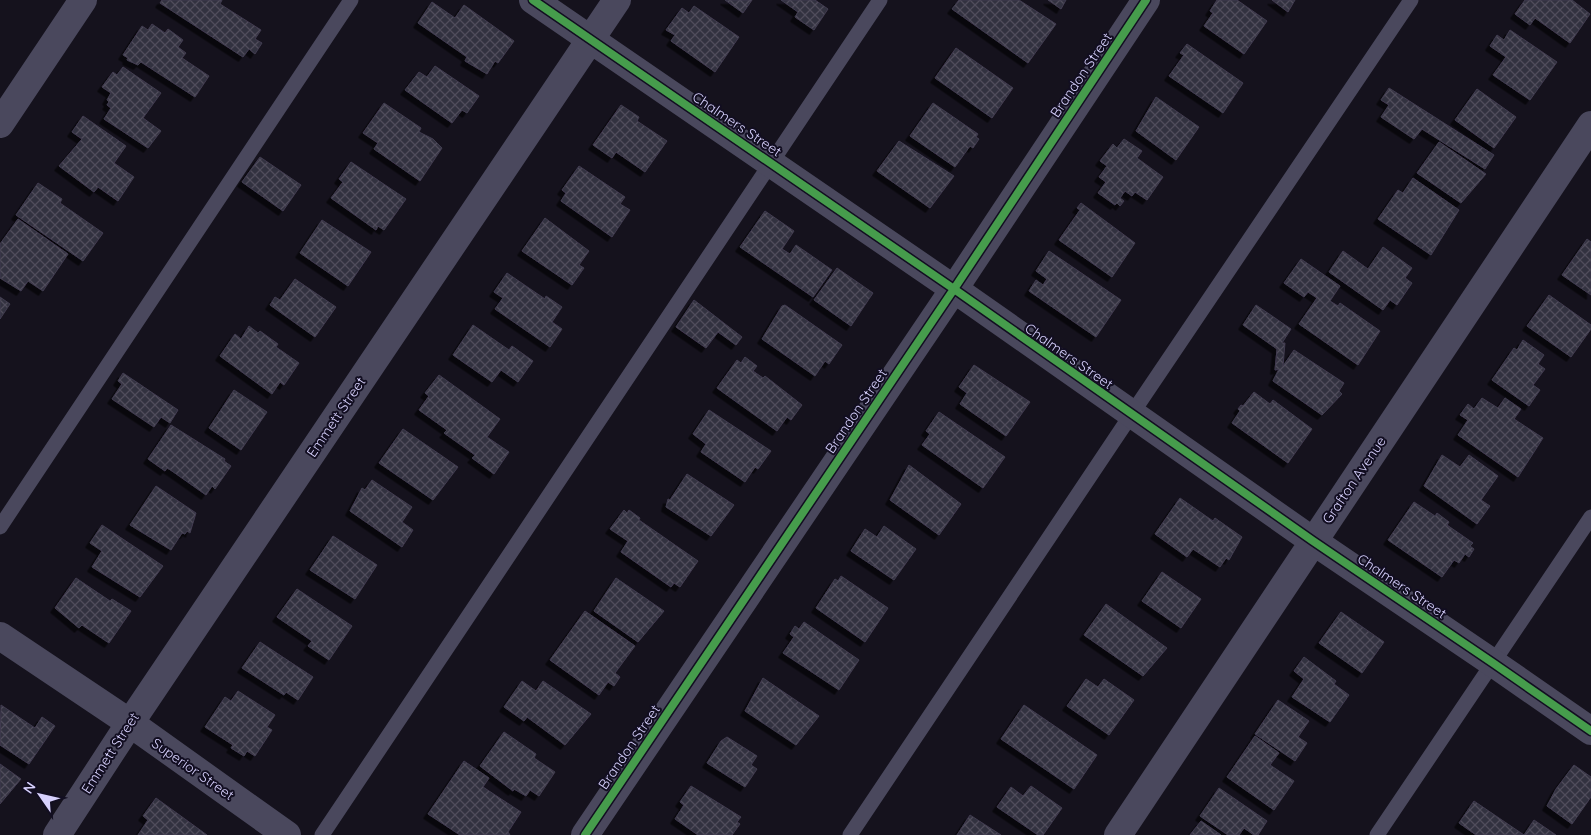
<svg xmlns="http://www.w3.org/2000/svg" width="1591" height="835" font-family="Quicksand,sans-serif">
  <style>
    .building { fill: url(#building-cross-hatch); stroke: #413c50; filter: url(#shadow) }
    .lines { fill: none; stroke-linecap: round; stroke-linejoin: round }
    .lane { stroke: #4a485d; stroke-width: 15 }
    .street { stroke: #4a485d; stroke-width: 28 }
    .cycleway-casing { stroke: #120e21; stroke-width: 11 }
    .cycleway { stroke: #469c4c; stroke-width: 8 }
    .labels { text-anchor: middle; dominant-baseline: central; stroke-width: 4; stroke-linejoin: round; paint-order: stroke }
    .street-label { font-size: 14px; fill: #d7d1fd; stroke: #120e21 }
  </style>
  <defs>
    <pattern id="building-cross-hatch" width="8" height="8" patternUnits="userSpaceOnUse" patternTransform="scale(1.25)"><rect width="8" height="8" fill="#33303f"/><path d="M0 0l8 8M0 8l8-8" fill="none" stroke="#504d5c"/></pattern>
    <filter id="shadow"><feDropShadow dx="-4.5" dy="4.5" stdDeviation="0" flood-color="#0009"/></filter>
  </defs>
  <rect width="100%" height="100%" fill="#15121d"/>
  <path class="building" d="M162,0H222L220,4L261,30L255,39L262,43L255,54L249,49L243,57L160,3Z
    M725,0H752L743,13Z
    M781,0H815L828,9L814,30L795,17L798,12Z
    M959,0H1019L1056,24L1028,63L952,9Z
    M1048,0H1066L1061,9Z
    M1217,0H1237L1267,21L1244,54L1204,26L1213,13L1210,11Z
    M1272,0H1295L1288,12Z
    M1525,0H1572L1590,14L1570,43L1535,18L1530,25L1515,14Z
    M432,2L455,18L464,5L514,41L498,63L495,61L487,74L465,61L467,57L418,23Z
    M694,6L739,37L715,72L671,41L675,35L666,30L682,8L689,13Z
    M152,24L165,33L168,29L183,40L178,47L186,53L182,58L209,76L195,97L141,62L138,65L127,60L128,58L123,55L142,26L148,30Z
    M1510,30L1557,62L1530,100L1493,75L1506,57L1490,46L1497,35L1504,40Z
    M1187,44L1243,83L1223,113L1169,76L1184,55L1180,53Z
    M956,48L1013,88L992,118L935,78Z
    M435,66L479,96L467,113L462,110L452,123L405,90L419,72L427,77Z
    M123,67L161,93L143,118L161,131L148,148L104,119L111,108L107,105L109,102L107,100L111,93L102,87L113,72L117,75Z
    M1389,88L1494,155L1485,169L1422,129L1414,139L1381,117L1389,105L1381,100Z
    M1477,89L1516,117L1494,148L1455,120Z
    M1156,97L1199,127L1176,160L1136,131Z
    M384,103L421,128L419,132L433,139L442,148L420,181L374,149L378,143L363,133Z
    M933,103L978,134L976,137L979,139L973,148L970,146L955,167L910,136Z
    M621,105L639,117L637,121L667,141L645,172L616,152L612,158L593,145Z
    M83,116L126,146L114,163L134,177L118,201L98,187L94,192L59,166L82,139L72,132Z
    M1124,139L1142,151L1137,158L1163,177L1147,200L1135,192L1132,196L1125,191L1120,198L1124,201L1120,206L1117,203L1115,205L1098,193L1106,182L1099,177L1107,166L1100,161L1113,144L1117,148Z
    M899,141L954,176L930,208L877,171Z
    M1439,142L1486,174L1461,203L1417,173Z
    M260,157L301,185L283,211L242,182Z
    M351,162L406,199L384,230L378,226L376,230L331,198L343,182L339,179Z
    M579,166L625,197L620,204L630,210L612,237L561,201L566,193L562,190Z
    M1413,178L1459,210L1431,255L1378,219L1398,190L1403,193Z
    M38,183L62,199L60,203L103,233L83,261L16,215Z
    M1081,203L1135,243L1112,277L1059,240L1080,210L1077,208Z
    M765,211L794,231L782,249L790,254L796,245L832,270L813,297L740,247Z
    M545,218L589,251L579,265L584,268L572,285L522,251Z
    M18,219L68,254L43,291L28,281L21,291L0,278V244Z
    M322,220L371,252L348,286L300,253Z
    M1587,239L1591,242V295L1562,275Z
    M1383,247L1412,268L1405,278L1412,283L1397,305L1390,300L1383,310L1329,272L1343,251L1368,269Z
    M1049,251L1121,300L1096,337L1029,291L1036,280L1043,285L1047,279L1036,271Z
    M1301,259L1340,286L1330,301L1338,306L1340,303L1380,331L1358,365L1299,324L1317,298L1308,292L1304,297L1284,283Z
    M837,268L873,293L851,326L814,300Z
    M507,273L545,299L546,296L562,307L552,322L562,329L550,347L495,309L503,298L494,292Z
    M295,279L336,307L315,337L270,305L275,297L280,300Z
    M1549,295L1591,325V329L1571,357L1527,326Z
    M0,297L10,304L0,319Z
    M694,300L742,337L736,345L718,332L706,348L676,327Z
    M785,305L842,345L829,364L825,361L815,376L762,339L782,306Z
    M1256,305L1291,329L1282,343H1285L1283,366L1294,350L1344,383L1339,391L1342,394L1322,415L1273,381L1279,369L1275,370L1277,349L1243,325Z
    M473,325L509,350L512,346L533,361L518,382L501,370L492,382L453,355Z
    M249,326L258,333L260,331L278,344L276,347L299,363L284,385L280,382L272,394L220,356L235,334L241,339Z
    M1523,340L1544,355L1538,364L1545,369L1533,385L1540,390L1529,406L1492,380L1514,348L1517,350Z
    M745,357L757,366L753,371L763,378L765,376L802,405L791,420L787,417L777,431L717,388L737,360L741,363Z
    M974,365L1030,402L1006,436L960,404L967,393L959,387Z
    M123,373L178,410L170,423L161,417L154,427L112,399L122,384L118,381Z
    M439,375L500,419L487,437L509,452L494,474L472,458L475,455L444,433L447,430L419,410L429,396L425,393Z
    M234,390L267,412L241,450L209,428Z
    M1254,392L1270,404L1273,400L1312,429L1288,463L1232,423L1240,411L1238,409L1241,405L1243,406Z
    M1482,398L1498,408L1505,398L1521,409L1514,419L1543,438L1518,477L1458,435L1468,420L1460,415L1468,404L1474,409Z
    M709,410L771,451L758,469L755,467L745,482L701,452L706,444L693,434Z
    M939,412L1005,457L983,488L922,445L930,434L926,431Z
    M171,425L225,459L224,461L231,466L215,489L212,486L206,495L172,471L167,468L165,471L148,459Z
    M403,429L458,467L433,500L379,463Z
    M1442,455L1460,467L1469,455L1498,476L1481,500L1490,506L1477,524L1424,486Z
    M909,465L961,504L939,535L890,500Z
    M687,474L734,505L711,536L666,507L668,499L670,500Z
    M372,480L412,507L402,522L413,530L402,547L350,511L362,488L365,490Z
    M156,486L196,513L190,533L187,531L185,534L182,533L171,550L130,525Z
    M1180,498L1213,521L1215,518L1242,537L1229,560L1226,558L1220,567L1193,549L1187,557L1155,534Z
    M1414,502L1435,516L1437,513L1449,522L1447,525L1473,543L1470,546L1474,549L1469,557L1465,554L1459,563L1454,560L1442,577L1388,540Z
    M624,510L627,513L629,510L640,518L639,520L698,561L680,587L674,583L671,587L621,552L628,541L610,529Z
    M102,525L163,566L140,597L92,567L102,551L90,543Z
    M884,526L916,549L894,580L851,551L865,529L877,537Z
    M333,536L377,565L355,599L310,570Z
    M1162,572L1201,599L1181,628L1142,601Z
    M841,576L888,608L865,642L816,608L835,579L838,581Z
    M76,578L110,601L112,599L131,611L109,643L82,625L79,628L55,608Z
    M616,578L664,611L638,642L594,611Z
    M297,589L352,626L329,660L308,646L312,641L277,617Z
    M1106,604L1167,648L1143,676L1084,635Z
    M585,611L635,646L615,673L620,677L614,686L608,682L599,695L550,660Z
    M1341,612L1384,642L1362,673L1319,643Z
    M804,622L859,660L839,690L783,653L794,637L790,634L795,626L799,629Z
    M260,642L313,677L298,700L286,692L284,695L242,668Z
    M1304,657L1336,681L1334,684L1349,695L1330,722L1292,697L1304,679L1294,671Z
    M763,678L819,716L796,745L745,711Z
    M1086,679L1098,687L1104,679L1134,700L1109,735L1067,706Z
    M522,681L536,691L543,681L591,714L565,745L527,717L524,721L504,707Z
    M238,691L275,715L267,727L272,730L255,756L247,751L244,756L231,748L233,745L205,727L225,697L231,701Z
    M1278,700L1309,721L1298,737L1307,743L1295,761L1255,734Z
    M1,705L35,728L42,717L55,726L29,764L0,745Z
    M1024,705L1097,755L1074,789L1001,739Z
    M504,732L536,754L534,758L555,772L539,796L530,790L526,796L514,789L513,791L480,766Z
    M1255,736L1279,753L1270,765L1294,781L1274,810L1227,777Z
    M727,737L757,756L751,765L757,769L745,787L707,763L721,741Z
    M464,761L489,778L483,787L521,812L508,832L510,835H460L428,814Z
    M0,764L21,779L0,804Z
    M1574,765L1591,777V797L1572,824L1547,806L1556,789Z
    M691,786L741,817L737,822L740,824L732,835H698L675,819L684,805L680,802Z
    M1031,786L1062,808L1043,835H1038L997,807L1011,787L1023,796Z
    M1219,788L1267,821L1258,835H1254L1244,828L1239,835H1228L1200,816Z
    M156,798L207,835H138L148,820L143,816Z
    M1474,801L1524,835L1534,820L1556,835H1476L1459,823Z
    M970,815L1001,835H957Z
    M1201,821L1221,835H1190Z"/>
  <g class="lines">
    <path class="lane" d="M0,527L351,0
      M322,835L880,0
      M850,835L1131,415L1411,0
      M1377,835L1591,517"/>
    <path class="street" d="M533,0L954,289L1313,541L1493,663L1591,731
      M0,124L83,0
      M0,636L130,723L287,835
      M57,835L130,723L617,0
      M585,835L954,289L1146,0
      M1118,835L1591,125"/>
    <g class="cycleway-casing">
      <path id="cycleway" d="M533,0L954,289L1313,541L1493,663L1591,731
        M585,835L954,289L1146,0"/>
    </g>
    <use href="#cycleway" class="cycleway"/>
  </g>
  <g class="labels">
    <g class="street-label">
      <text transform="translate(1081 75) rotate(-56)">Brandon Street</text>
      <text transform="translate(737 124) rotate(34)">Chalmers Street</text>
      <text transform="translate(1069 356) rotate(35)">Chalmers Street</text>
      <text transform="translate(856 411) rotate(-56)">Brandon Street</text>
      <text transform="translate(336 417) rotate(-56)">Emmett Street</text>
      <text transform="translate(1354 480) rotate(-56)">Grafton Avenue</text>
      <text transform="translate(1402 586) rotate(34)">Chalmers Street</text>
      <text transform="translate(629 747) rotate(-56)">Brandon Street</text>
      <text transform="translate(110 753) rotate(-57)">Emmett Street</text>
      <text transform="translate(193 769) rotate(35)">Superior Street</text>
    </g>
  </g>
  <g transform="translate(40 795) rotate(304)" stroke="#120e21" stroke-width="4" paint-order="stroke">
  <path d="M0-4L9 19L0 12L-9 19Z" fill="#d7d1fd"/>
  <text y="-8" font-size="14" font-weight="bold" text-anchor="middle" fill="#d7d1fd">N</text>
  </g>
</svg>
